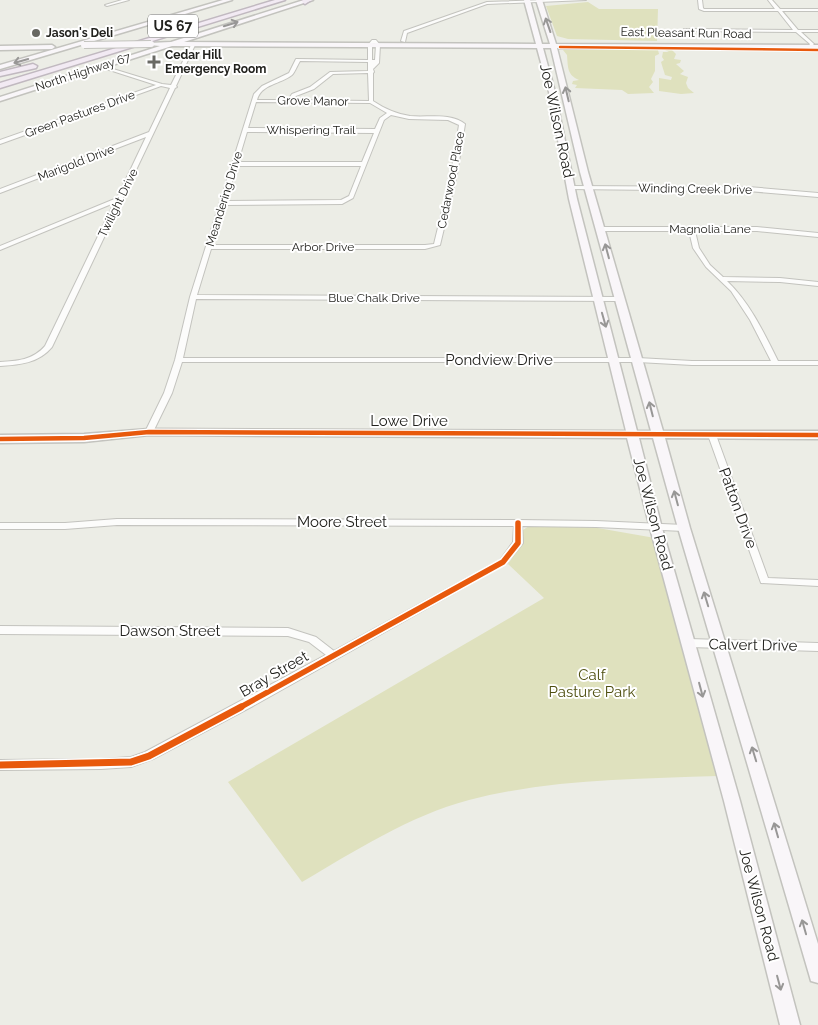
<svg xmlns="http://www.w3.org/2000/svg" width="818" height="1025" font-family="Raleway,sans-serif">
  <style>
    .green { fill: #dfe1be }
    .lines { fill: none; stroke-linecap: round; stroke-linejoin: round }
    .street-casing { stroke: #c3c3be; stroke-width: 2 }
    .secondary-casing { stroke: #c3c3be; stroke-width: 3 }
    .highway-casing { stroke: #c1b9c0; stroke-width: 3 }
    .street { fill: #fcfcfb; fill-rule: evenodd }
    .secondary { fill: #f9f6f9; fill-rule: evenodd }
    .highway { fill: #f2eaf3; fill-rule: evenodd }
    .secondary-bridge-casing { stroke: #c3c3be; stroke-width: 8; stroke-linecap: butt }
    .secondary-bridge { stroke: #f9f6f9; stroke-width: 6 }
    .cycleway-far3-casing { stroke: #fff; stroke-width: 4.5 }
    .cycleway-far2-casing { stroke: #fff; stroke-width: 7 }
    .cycleway-far1-casing { stroke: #fff; stroke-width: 9 }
    .cycleway-casing { stroke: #fff; stroke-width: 10 }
    .cycleway-far3 { stroke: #e8590c; stroke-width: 2.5 }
    .cycleway-far2 { stroke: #e8590c; stroke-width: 4.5 }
    .cycleway-far1 { stroke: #e8590c; stroke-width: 5.5 }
    .cycleway { stroke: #e8590c; stroke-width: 7 }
    .oneway { stroke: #989796 }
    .poi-dot { fill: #696964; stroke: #fff; stroke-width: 2 }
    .labels { text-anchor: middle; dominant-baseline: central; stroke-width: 4; stroke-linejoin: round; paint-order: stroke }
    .far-poi-label { font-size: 12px; font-weight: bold; fill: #22221e; stroke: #fff; text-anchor: start }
    .far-street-label { font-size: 12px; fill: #22221e; stroke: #fff }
    .shield { fill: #fff; stroke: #646462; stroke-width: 1 }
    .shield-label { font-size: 14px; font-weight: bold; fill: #22221e }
    .street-label { font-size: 15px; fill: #22221e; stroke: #fff }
    .park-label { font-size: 15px; fill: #505011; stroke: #fff }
  </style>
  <rect width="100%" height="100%" fill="#ecede6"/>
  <path class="green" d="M588,2L599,9H658L657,41L568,39L557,36L546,6Z
    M565,48L658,50L659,54L655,56V71L651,79L653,82L649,87L654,93L628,94L622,90L575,88L577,85L572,84L573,81L579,80C567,75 568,67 567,55L563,50Z
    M665,50H672L676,54L674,59L681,60L680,63L676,64L684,71L680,74L688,77L686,83L688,88L694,93L681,94L659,91V78L671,80L672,77L665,75L661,62L664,60L662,57L663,52H669Z
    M529,526L592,527L655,538L718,776C634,779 550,779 469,800C409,816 355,851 302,882L228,782L544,598L508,564L522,543L523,530Z"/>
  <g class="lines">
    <g class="street-casing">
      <path id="street" d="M122,0H129L107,6L105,5Z
        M546,0H586L487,4L407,33L405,42L401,41L404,31L487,2Z
        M698,0H702L703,8L704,9H775L768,0H772L780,9H818V11H782L798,30H818V32H801L814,44L810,48L808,47L810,44L796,32L683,31L684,29L793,30L778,11H704L699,9Z
        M372,40H376L380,45L379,63L373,69L374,72L373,73V101C385,109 397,114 410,116C428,118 450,112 465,124L457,174L440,245L425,249H211L197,295L619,297L622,299L619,301L196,299L183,358H638L692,361H771L750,320L731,291L706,267L693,248L689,231H601L598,229L601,227H757L818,233V237L757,231H695L699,248L710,265L723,277L780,278L818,282V286L780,282L727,281C750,303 764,333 778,361H818V365H692L638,362H182L172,393L153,432L152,434H146L145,432L164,393L175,360L190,297L254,94L262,86L289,73L296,59L368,60V45ZM374,43L376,45L375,60H372V45ZM300,61L368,62V71L330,72L310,87L292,94L288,100H257C261,84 281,84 292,75C295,72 297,66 300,61ZM368,73L369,101L293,100L296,96L314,89L333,74ZM256,102L370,103L387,113L380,118L375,129L248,128ZM391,115L409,119L448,120L459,125L451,174L434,244L425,245H212L225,205L342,204L353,198L384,120ZM247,132L374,133L362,162H238ZM237,166H361L349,196L341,200L226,201Z
        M193,44L195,45L176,86L177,87L175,88L52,347C39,363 19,365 0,366V362C17,361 33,360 45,346L114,203L0,250V246L117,198L146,137L0,193V189L149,132L170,88L161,86L0,144V140L156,85L100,67V65L162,84L171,85L191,45Z
        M571,186L748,187L818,193V197L748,191L569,189V187Z
        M709,433H712L716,435L768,578L818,580V586L761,583L708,435Z
        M117,519L518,520L596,521L684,525L688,528L684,531L596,527L522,526L523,543L506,564L253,706L153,759L131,767L101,769L0,770V760L101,759L131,757L145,752L326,655L309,642L288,636L0,634V626L288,628L316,637L334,651L500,560L513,542L514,526L117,525L65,529H0V523H65Z
        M689,639L818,643V651L689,647L685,646L684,643L685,640Z"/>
    </g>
    <g class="secondary-casing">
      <path id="secondary" d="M223,0H232L0,69V65Z
        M304,0H313L184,42L536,44L524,0H530L542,44H550L536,0H542L556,44L818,45V49L557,48L588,172L663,431H818V439L665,438L690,528L818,944V983L811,981L809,974L678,528L653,438H639L662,528L740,801L800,1025H780L724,801L650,528L627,438L149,435L84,442L0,443V435L84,434L149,429L626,431L569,199L549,92L537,48L172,46L0,101V97L160,46L149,45V43L171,42ZM543,48H551L580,172L651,431H637L577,199L555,92Z
        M0,46L52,45L55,47L52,49L0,50Z"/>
    </g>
    <g class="highway-casing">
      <path id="highway" d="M275,0H285L0,88V83Z
        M311,0L305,4L302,2L303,0Z
        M33,64L37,66L36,68L0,76V72Z"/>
    </g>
    <use href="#street" class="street"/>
    <use href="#secondary" class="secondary"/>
    <use href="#highway" class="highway"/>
    <g class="secondary-bridge-casing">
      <path id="secondary-bridge" d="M84,45L151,44"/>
    </g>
    <use href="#secondary-bridge" class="secondary-bridge"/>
    <g class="cycleway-far3-casing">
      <path id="cycleway-far3" d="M560,47L818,50"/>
    </g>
    <g class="cycleway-far2-casing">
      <path id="cycleway-far2" d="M0,439L84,438L149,432L818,435"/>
    </g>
    <g class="cycleway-far1-casing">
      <path id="cycleway-far1" d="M239,708L503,562L518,543V523"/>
    </g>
    <g class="cycleway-casing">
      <path id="cycleway" d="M0,765L131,762L149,756L241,707"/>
    </g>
    <use href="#cycleway-far3" class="cycleway-far3"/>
    <use href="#cycleway-far2" class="cycleway-far2"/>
    <use href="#cycleway-far1" class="cycleway-far1"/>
    <use href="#cycleway" class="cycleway"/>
  </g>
  <defs><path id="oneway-shaft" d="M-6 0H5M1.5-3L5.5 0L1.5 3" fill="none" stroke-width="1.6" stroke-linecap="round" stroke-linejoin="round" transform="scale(1.25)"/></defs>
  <g class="oneway">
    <use href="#oneway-shaft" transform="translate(231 24) rotate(-17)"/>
    <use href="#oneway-shaft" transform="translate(548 25) rotate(-109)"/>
    <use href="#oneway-shaft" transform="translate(21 61) rotate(164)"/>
    <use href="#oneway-shaft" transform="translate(567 94) rotate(-103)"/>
    <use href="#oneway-shaft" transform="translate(607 251) rotate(-105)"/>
    <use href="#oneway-shaft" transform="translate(604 320) rotate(74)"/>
    <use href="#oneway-shaft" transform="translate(651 409) rotate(-104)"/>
    <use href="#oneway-shaft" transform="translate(676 498) rotate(-105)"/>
    <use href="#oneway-shaft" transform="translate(706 599) rotate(-107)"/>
    <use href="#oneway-shaft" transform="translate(701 690) rotate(75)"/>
    <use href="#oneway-shaft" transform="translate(754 754) rotate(-107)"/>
    <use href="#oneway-shaft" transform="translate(776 830) rotate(-106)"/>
    <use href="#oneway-shaft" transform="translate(804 927) rotate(-106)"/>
    <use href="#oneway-shaft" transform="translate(779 983) rotate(75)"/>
  </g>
  <g class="poi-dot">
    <circle cx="36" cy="33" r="5"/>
    <path d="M151.5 54.5h5v5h5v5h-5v5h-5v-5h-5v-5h5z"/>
  </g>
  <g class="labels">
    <g class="far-poi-label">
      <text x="46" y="33">Jason's Deli</text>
      <text x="165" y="55">Cedar Hill<tspan x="165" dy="14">Emergency Room</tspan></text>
    </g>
    <g class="far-street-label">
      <text transform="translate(686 33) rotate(1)">East Pleasant Run Road</text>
      <text transform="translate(83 72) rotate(-18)">North Highway 67</text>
      <text transform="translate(313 101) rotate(1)">Grove Manor</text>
      <text transform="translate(80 114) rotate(-20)">Green Pastures Drive</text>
      <text x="311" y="130">Whispering Trail</text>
      <text transform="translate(76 163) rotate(-21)">Marigold Drive</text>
      <text transform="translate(451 180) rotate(-79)">Cedarwood Place</text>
      <text transform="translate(695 189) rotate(1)">Winding Creek Drive</text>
      <text transform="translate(224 199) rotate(-73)">Meandering Drive</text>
      <text transform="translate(118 203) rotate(-64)">Twilight Drive</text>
      <text x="710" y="229">Magnolia Lane</text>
      <text x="323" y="247">Arbor Drive</text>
      <text x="374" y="298">Blue Chalk Drive</text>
    </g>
    <rect class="shield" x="148" y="14.5" width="50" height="23" rx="4"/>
    <g class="shield-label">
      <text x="173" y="26">US 67</text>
    </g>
    <g class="street-label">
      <text transform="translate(557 121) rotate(78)">Joe Wilson Road</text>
      <text x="499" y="360">Pondview Drive</text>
      <text x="409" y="421">Lowe Drive</text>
      <text transform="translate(738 508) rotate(70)">Patton Drive</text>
      <text transform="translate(653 514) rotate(75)">Joe Wilson Road</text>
      <text x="342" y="522">Moore Street</text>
      <text x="170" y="631">Dawson Street</text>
      <text transform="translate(753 645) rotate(1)">Calvert Drive</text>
      <text transform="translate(274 674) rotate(-30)">Bray Street</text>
      <text transform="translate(759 905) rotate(75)">Joe Wilson Road</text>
    </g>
    <g class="park-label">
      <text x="592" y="675">Calf<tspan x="592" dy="17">Pasture Park</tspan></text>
    </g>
  </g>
</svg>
